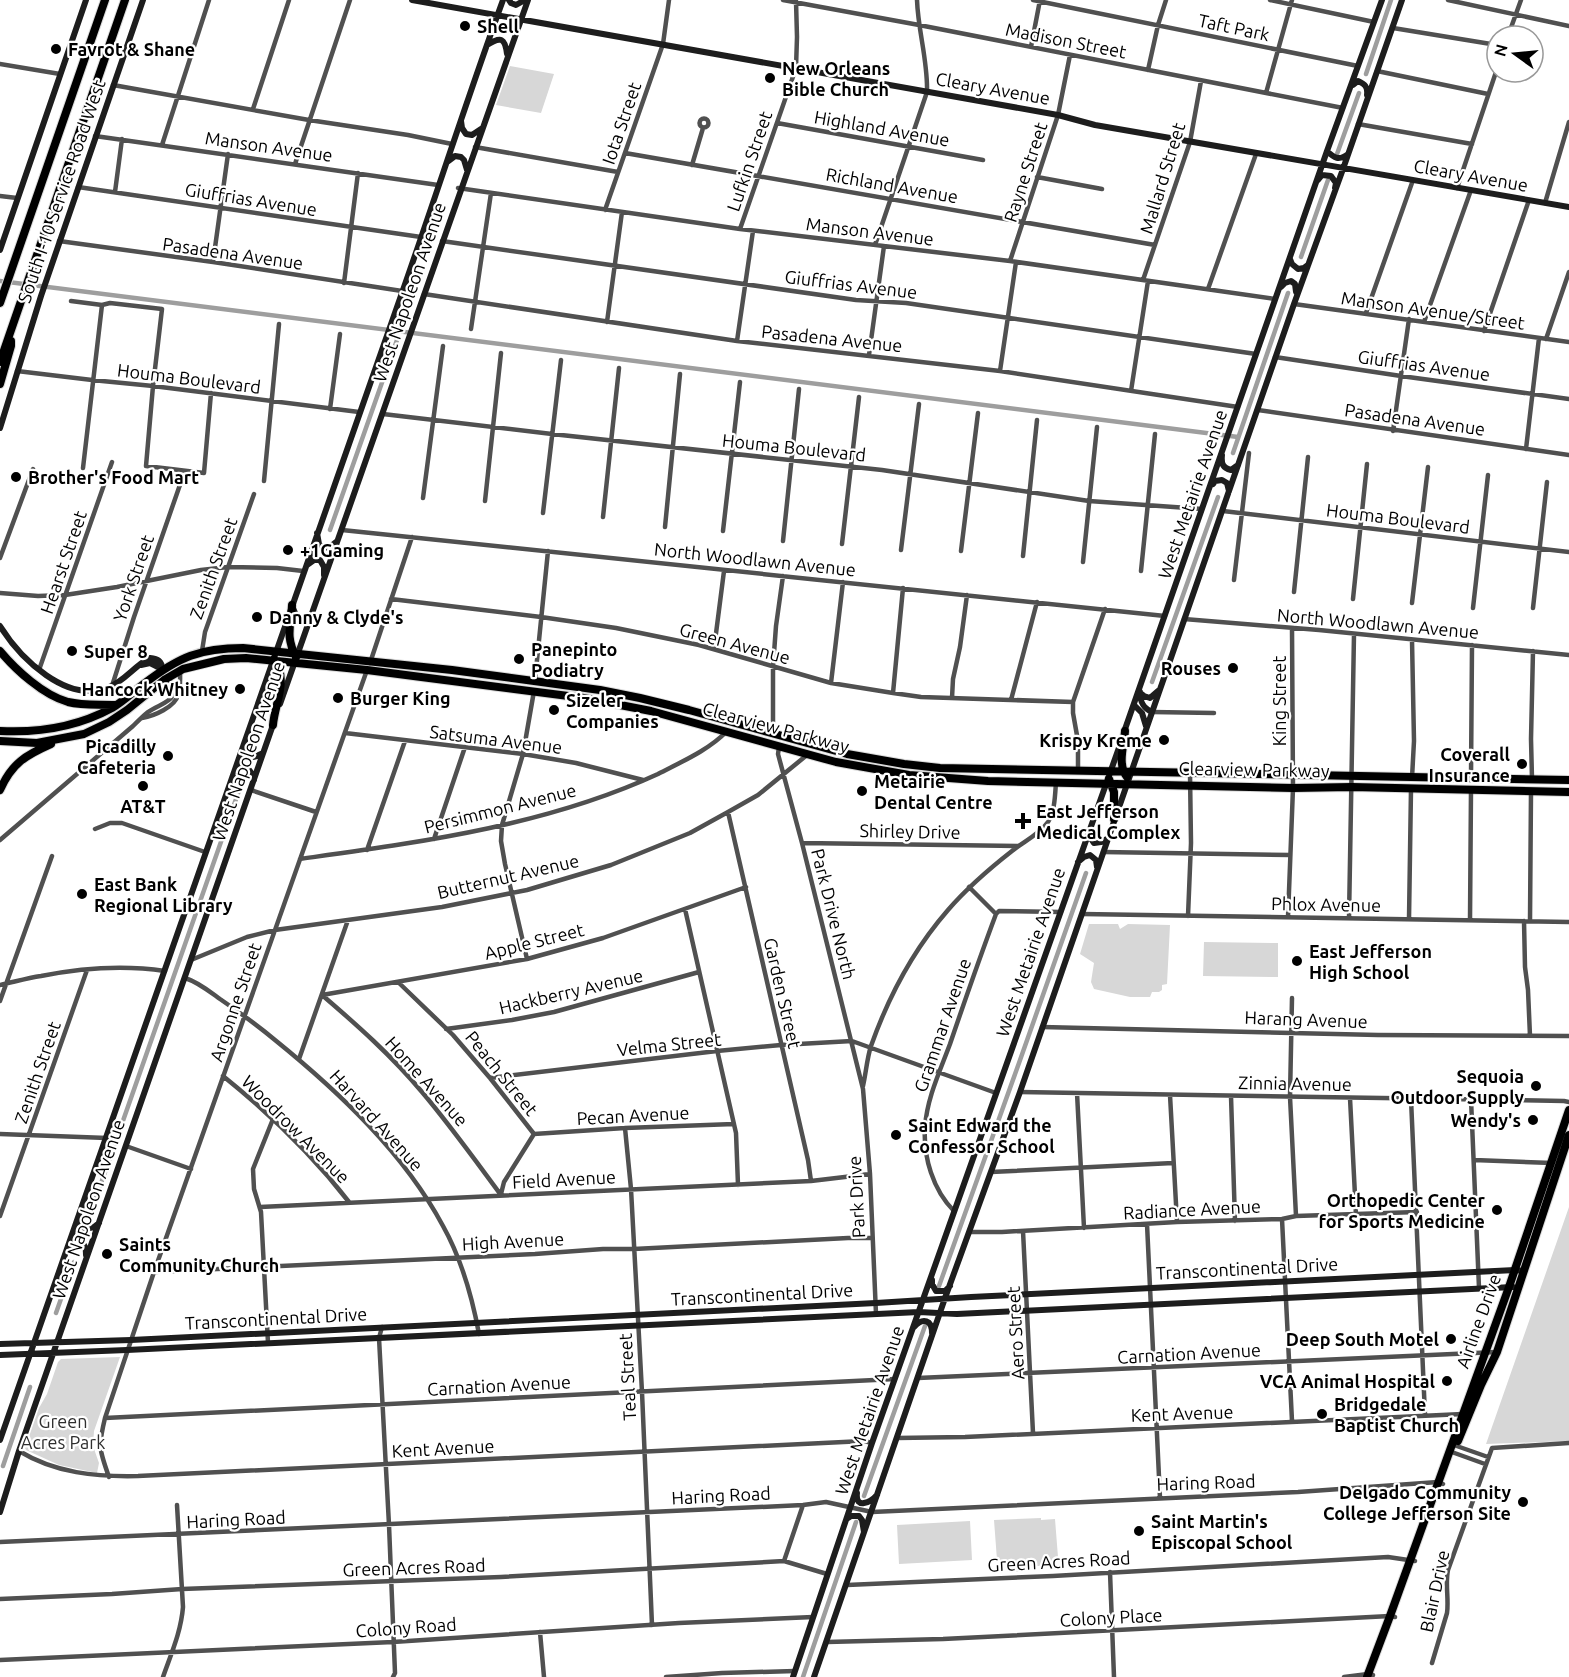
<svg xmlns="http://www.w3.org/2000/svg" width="1569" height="1677" font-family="Ubuntu,sans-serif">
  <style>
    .green { fill: #d7d7d7 }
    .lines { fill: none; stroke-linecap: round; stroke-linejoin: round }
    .canal { stroke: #9e9e9e; stroke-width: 4.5 }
    .highway-casing { stroke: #dbdbdb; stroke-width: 10 }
    .street { stroke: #505050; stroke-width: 4.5 }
    .secondary { stroke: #1d1d1d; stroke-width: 6 }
    .highway { stroke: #000; stroke-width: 8 }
    .poi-dot { fill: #000; stroke: #fff; stroke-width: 2 }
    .labels { text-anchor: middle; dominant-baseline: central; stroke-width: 4.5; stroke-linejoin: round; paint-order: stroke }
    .poi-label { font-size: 18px; font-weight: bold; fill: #000; stroke: #fff; text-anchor: start }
    .street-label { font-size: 18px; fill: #000; stroke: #fff }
    .park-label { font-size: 18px; fill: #2e2e2e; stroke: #fff }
  </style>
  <rect width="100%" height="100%" fill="#fff"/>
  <path class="green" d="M510,66L554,74L541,113L496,105Z
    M1089,924H1118L1120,929L1128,924L1170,925L1167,984L1162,985V990L1159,992H1152L1150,997H1130L1094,989L1091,982L1094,963L1080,954Z
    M1204,942L1278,943V977L1203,976Z
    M1569,1207V1441L1486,1444Z
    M120,1357L94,1431L93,1446L99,1463L97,1473L59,1465L26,1450L25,1448L39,1408L47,1394L58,1362L61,1359Z
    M1041,1518V1520L1055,1519L1058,1557L1050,1566H1030L1027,1571L1008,1572L1006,1565L997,1560L994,1520Z
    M970,1521L972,1560L899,1564L897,1525Z"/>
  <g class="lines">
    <path class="canal" d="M1366,74L1391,0
      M1337,154L1359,93
      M1301,257L1328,180
      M0,281L1238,437
      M1233,453L1288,293
      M330,530L397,340L396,335L393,331
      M1152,682L1218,497
      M92,1209L242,782
      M939,1286L1019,1063L1086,873
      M56,1313L74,1262
      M3,1466L30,1387
      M864,1496L925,1326
      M803,1677L856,1522"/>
    <g class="highway-casing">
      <path id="highway" d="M0,303L105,0
        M0,362L125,0
        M0,384L11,346V341
        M292,605C291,627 285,635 296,657
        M0,651C16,670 43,695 68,702C84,706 99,704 115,705
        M273,725C275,702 289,680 274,659
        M0,731C39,733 77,727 112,708C124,701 134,691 145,683C179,657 200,648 243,648L452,670L600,690L640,698L689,710L847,754L904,764L940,768L1569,780
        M1125,731C1124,746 1117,764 1127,777
        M0,741L37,743L84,734L109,722L127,710L164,680L183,669L224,659L246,658L367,670L584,698L651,711L836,762L909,775L988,781L1293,788L1352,787L1569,792
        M1109,779L1114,792V819
        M0,790C12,763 26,755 51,744
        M1458,1441L1481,1385L1497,1352L1569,1135
        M1367,1677L1390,1616L1509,1287L1569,1110"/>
    </g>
    <path class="street" d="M783,0L919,25L1343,108
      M1033,0L1358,66
      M1270,0L1374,22
      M1448,0L1569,26
      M1393,28L1497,45
      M1508,36L1521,0
      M1031,47L1040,0
      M0,64L60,74
      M1148,70L1158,25L1166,0
      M1377,71L1488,94
      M113,85L309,120L408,135L452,144
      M1266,93L1292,0
      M253,109L289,0
      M699.5 123a4.5 4.5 0 1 1 9 0a4.5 4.5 0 1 1-9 0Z
      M777,123L983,160
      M1358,124L1472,144
      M95,136L438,185
      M162,145L209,0
      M475,147L618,172
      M625,153L1155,245
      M295,164L350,0
      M692,165L703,128
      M1037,177L1102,189
      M78,187L421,237
      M458,188L740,229L1010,261L1275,299
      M1457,188L1497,69
      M115,192L122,139
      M0,196L17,198
      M1545,203L1569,122
      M605,210L663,44L669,0
      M740,229L796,68L797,37L796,1
      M59,241L213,262L402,291
      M442,241L856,300L906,303L1256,354
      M875,245L927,92C928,61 918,31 917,0
      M1010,261L1058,115L1070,55
      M213,262L228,154
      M1143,280L1190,142L1201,81
      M344,283L358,173
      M1208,289L1256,154
      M424,294L737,341L1000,371L1238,407
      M71,301L102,305L110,303L162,309L153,386L146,466L204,473L211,393
      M1294,304L1569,342
      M1366,313L1413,180
      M607,322L622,212
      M1424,322L1471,190
      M471,329L491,193
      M1484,331L1529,200
      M1546,339L1569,272
      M737,341L753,231
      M869,355L884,246
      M1275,357L1401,376L1569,399
      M17,371L92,380L153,386L359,412
      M1000,371L1016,262
      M1131,391L1148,281
      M330,409L340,334
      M1258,410L1569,455
      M383,414L552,434L882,470L1089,501L1202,509
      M1393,431L1409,319
      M1526,449L1539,338
      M83,468L102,305
      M264,481L279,324
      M423,498L443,346
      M485,501L501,353
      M1223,511L1569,552
      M543,513L561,360
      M603,517L619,368
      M665,527L680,374
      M342,530L1165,616
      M723,531L740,382
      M783,541L799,389
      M842,544L859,397
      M901,550L919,404
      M961,551L978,413
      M1023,556L1037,420
      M0,558L33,469
      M1083,562L1097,427
      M1141,571L1155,434
      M1234,580L1249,453
      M1294,592L1308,457
      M0,593L38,596L65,595L117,587L201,570L228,567L277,568L303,571
      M391,599L541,617L616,628L699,645L831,683L893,693L921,697L1073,702
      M1353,599L1367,464
      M1412,603L1428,467
      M1473,608L1488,475
      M1533,608L1547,482
      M1184,619L1319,630L1569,655
      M1412,640L1414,741L1412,778
      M714,649L724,571
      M202,651L205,632L254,494
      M370,663L412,537
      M39,670L112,462
      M535,680L548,551
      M831,683L843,582
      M112,686L134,617L182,479
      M893,693L903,588
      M952,698L953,679L960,647L967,595
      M1011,700L1037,602
      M1152,712L1214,713
      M142,718C154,716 175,707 178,695C181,687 180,678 180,670
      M345,733L523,754L576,763L643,780
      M773,734V667L776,626L783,576
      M779,747L778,754L802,843L863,1089L870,1174L876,1314
      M1078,771V741L1073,713V702L1105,609
      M1471,778L1472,645
      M1532,779L1531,739L1533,651
      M251,790L316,812
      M728,812L808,1160L811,1181
      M95,829L110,823H122L205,852
      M434,839L465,747
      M0,840L133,726C138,721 143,716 148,712C162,702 184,701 168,678
      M802,843L1018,846
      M367,850L405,741
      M1103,852L1290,855
      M300,859C421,842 545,826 658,774C681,762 709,750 727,731
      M969,887L996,914
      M685,909L736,1133L738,1185
      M996,914L999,911L1061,912
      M1082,914L1569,922
      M1188,916L1191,843L1190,773
      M1288,917L1293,788L1292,628
      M1349,918L1354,634
      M1409,919L1411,789
      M1470,920L1471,789
      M1524,921L1525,967L1528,990L1530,1036
      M1530,921L1531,791
      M527,959L505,864L501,841L502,825L523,754L534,691
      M191,960L247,937L275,930L442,907L527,890L611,865L690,833L728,812L758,795L807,755
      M185,978C198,982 209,991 220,999C239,1012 257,1025 275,1040C338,1091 404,1153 443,1226C462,1260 472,1296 479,1334
      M398,982L453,1035L490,1078L534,1134
      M0,985C14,982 27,978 41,976C81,968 125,965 165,971
      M322,995L527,959L603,938L746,887
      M322,995C357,1025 392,1056 422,1092C450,1125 475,1160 501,1195
      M1292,998L1290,1097L1296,1216
      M0,1001L52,856
      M1042,1027L1378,1035L1569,1036
      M446,1029L512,1020L554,1012L699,972
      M299,1059L348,920
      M223,1076C269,1113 313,1156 349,1202
      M490,1078L717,1051L781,1045L852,1041L996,1093
      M863,1086C866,1073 867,1058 871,1046C888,998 914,949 948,910C967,888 989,869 1012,851C1023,842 1040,834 1048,822C1055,811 1055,795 1056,782
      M1020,1092L1564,1101L1569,1102
      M1077,1093L1084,1228
      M1170,1095L1177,1222
      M1231,1096L1235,1221
      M1350,1098L1356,1215
      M1411,1099L1425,1415
      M1471,1099L1479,1288
      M625,1128L631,1189L642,1392L652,1625
      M0,1134L107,1138
      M534,1134L625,1128L734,1124
      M126,1146L191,1169
      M1474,1160L1552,1163
      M991,1172L1173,1163
      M501,1194L504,1182L534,1134
      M260,1207L811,1181L870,1174
      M954,1211C933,1190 923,1157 925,1127C927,1098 940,1071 950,1044C965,1000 980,957 996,914
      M0,1216L87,970
      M1282,1219L1292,1421
      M1147,1224L1160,1498
      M1023,1231L1033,1433
      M969,1232H1002L1177,1222L1282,1219L1296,1216L1417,1212
      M154,1272L535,1254L603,1249H634L848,1238H872
      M382,1327L379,1338L389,1525L395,1673L393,1677
      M268,1343L261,1212L254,1189L253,1169L273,1119
      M918,1378L1497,1352
      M105,1418L895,1379
      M897,1438L965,1437L1463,1414
      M1451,1444L1488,1457
      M19,1451C55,1473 96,1477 138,1476L864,1441L872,1443
      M1449,1451L1485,1464
      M109,1477C99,1449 98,1447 105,1418L154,1272L367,670
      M0,1542L803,1505L826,1502L872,1512L1298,1492L1438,1482L1443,1484
      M784,1561L803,1505
      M1110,1572L1114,1677
      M847,1585L1053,1576L1388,1557L1415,1561
      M0,1599L112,1594L182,1589L501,1577L784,1561L827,1574
      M540,1632L544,1677
      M827,1642L943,1639L1390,1616L1395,1617
      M0,1660L393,1642L679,1623L813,1617
      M1432,1663L1447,1613C1449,1599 1445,1584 1448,1570L1492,1448L1569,1443
      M163,1677C171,1654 181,1632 183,1607L177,1505
      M666,1677L722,1673L795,1671
      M1344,1677L1368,1674L1373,1675"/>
    <path class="secondary" d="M412,0L1058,115L1095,125L1569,207
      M509,0L511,3L516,5L525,0
      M487,45C501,36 505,38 507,54
      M1353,85L1358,81C1365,84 1368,87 1367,95
      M461,121L462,128L466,134L472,135L481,129
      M1327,151C1334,158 1339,161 1348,154
      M447,162L455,156L461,157L464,160L467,170
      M1318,180L1322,175L1331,176L1336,183L1335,188
      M0,250L86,0
      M1290,259L1292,264L1298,269L1304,268L1308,265
      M1281,287L1285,283L1291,281L1295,284L1296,292
      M0,428L41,296L143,0
      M1222,455C1221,464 1223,468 1231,470L1238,465
      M1213,484L1215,481L1222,480L1227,483L1229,491
      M317,533L319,544L324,548L331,546L336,542
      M307,565L314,560H320L324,567V575
      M292,606C295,612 296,619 304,621L311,618
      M0,626C20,658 67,705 109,687C125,681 135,665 150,658C158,659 162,661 162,669
      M141,665L150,663L162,669
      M1140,692C1140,702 1143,708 1152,712
      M1140,693L1144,696L1150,698L1158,691
      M280,704L528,0
      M1134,705L1142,713L1146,726
      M1124,732L1327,151L1382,0
      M244,746L246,755C253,759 257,756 263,753
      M235,771C246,762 251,770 254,780
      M1089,832L1090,837L1094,843L1101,842L1107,839
      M1078,862L1084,857L1090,855L1096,860L1097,867
      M79,1219L81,1227L85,1229L94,1227L99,1223
      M69,1246L76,1241C85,1241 86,1248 86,1255
      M932,1280V1284L936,1291H945L950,1286
      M914,1327C923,1317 932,1320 932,1333
      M0,1344L131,1340L876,1303L971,1297L1515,1270L1524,1271
      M0,1355L127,1350L919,1312L957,1314L1513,1287
      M0,1440C135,1057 268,673 403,290C437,193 468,96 503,0
      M857,1493C855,1510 871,1502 877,1495
      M0,1512L19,1451L274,722
      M848,1518L851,1516H859L862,1520L864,1532
      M793,1677L872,1443L1121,742
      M814,1677L945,1298L1020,1092L1294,304L1343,169L1402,0"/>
    <use href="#highway" class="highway"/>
  </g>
  <g class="poi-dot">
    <circle cx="465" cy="26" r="6"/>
    <circle cx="56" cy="49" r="6"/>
    <circle cx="770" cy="78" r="6"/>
    <circle cx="16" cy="477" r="6"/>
    <circle cx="288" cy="550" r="6"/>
    <circle cx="257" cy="617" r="6"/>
    <circle cx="72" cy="651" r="6"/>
    <circle cx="519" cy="659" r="6"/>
    <circle cx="1233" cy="668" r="6"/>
    <circle cx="240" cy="689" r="6"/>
    <circle cx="338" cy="698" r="6"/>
    <circle cx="554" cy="710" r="6"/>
    <circle cx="1164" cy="740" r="6"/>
    <circle cx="168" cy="756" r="6"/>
    <circle cx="1522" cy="764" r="6"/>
    <circle cx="143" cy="786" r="6"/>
    <circle cx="862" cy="791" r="6"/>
    <path d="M1020 812h6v6h6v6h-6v6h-6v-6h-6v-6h6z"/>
    <circle cx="82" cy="894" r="6"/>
    <circle cx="1297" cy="961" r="6"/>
    <circle cx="1536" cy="1086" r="6"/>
    <circle cx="1533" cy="1120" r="6"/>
    <circle cx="896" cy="1135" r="6"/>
    <circle cx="1497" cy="1210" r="6"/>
    <circle cx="107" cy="1254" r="6"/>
    <circle cx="1451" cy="1339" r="6"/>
    <circle cx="1447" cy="1381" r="6"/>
    <circle cx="1322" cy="1414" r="6"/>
    <circle cx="1523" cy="1502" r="6"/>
    <circle cx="1139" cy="1531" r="6"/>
  </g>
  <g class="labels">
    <g class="poi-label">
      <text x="477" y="26">Shell</text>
      <text x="68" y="49">Favrot &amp; Shane</text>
      <text x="782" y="68">New Orleans<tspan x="782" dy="21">Bible Church</tspan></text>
      <text x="28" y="477">Brother's Food Mart</text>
      <text x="300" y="550">+1Gaming</text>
      <text x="269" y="617">Danny &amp; Clyde's</text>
      <text x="531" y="649">Panepinto<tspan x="531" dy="21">Podiatry</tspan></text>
      <text x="84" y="651">Super 8</text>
      <text x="1221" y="668" text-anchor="end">Rouses</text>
      <text x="228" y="689" text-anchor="end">Hancock Whitney</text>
      <text x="350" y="698">Burger King</text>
      <text x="566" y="700">Sizeler<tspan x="566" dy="21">Companies</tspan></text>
      <text x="1152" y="740" text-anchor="end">Krispy Kreme</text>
      <text x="156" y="746" text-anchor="end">Picadilly<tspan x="156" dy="21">Cafeteria</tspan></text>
      <text x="1510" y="754" text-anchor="end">Coverall<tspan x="1510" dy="21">Insurance</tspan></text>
      <text x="874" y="781">Metairie<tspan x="874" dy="21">Dental Centre</tspan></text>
      <text x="143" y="806" text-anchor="middle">AT&amp;T</text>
      <text x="1036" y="811">East Jefferson<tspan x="1036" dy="21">Medical Complex</tspan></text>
      <text x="94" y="884">East Bank<tspan x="94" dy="21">Regional Library</tspan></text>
      <text x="1309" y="951">East Jefferson<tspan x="1309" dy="21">High School</tspan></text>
      <text x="1524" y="1076" text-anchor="end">Sequoia<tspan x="1524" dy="21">Outdoor Supply</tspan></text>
      <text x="1521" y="1120" text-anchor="end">Wendy's</text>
      <text x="908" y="1125">Saint Edward the<tspan x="908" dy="21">Confessor School</tspan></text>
      <text x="1485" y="1200" text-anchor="end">Orthopedic Center<tspan x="1485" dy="21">for Sports Medicine</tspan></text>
      <text x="119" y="1244">Saints<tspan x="119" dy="21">Community Church</tspan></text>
      <text x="1439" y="1339" text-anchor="end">Deep South Motel</text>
      <text x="1435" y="1381" text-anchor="end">VCA Animal Hospital</text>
      <text x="1334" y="1404">Bridgedale<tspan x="1334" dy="21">Baptist Church</tspan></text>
      <text x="1511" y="1492" text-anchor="end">Delgado Community<tspan x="1511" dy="21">College Jefferson Site</tspan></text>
      <text x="1151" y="1521">Saint Martin's<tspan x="1151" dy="21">Episcopal School</tspan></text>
    </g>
    <g class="street-label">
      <text transform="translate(1234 27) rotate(12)">Taft Park</text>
      <text transform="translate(1066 40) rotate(11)">Madison Street</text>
      <text transform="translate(993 88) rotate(10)">Cleary Avenue</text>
      <text transform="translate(621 123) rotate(-71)">Iota Street</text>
      <text transform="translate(882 128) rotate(10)">Highland Avenue</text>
      <text transform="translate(269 146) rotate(8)">Manson Avenue</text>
      <text transform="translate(749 161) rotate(-71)">Lufkin Street</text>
      <text transform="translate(1025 172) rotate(-72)">Rayne Street</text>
      <text transform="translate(1471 175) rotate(10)">Cleary Avenue</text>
      <text transform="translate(1162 178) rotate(-73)">Mallard Street</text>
      <text transform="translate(892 185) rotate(10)">Richland Avenue</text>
      <text transform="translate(61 191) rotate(-71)">South I-10 Service Road West</text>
      <text transform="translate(251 199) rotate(9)">Giuffrias Avenue</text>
      <text transform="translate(870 231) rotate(7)">Manson Avenue</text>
      <text transform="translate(233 253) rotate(8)">Pasadena Avenue</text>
      <text transform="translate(851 284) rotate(7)">Giuffrias Avenue</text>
      <text transform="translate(409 292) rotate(-71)">West Napoleon Avenue</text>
      <text transform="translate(1433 310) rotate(8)">Manson Avenue/Street</text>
      <text transform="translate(832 338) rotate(6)">Pasadena Avenue</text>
      <text transform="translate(1424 365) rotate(8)">Giuffrias Avenue</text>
      <text transform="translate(189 378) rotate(7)">Houma Boulevard</text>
      <text transform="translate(1415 419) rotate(8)">Pasadena Avenue</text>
      <text transform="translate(794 447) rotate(6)">Houma Boulevard</text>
      <text transform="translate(1192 494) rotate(-71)">West Metairie Avenue</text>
      <text transform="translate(1398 518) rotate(7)">Houma Boulevard</text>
      <text transform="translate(755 559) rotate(6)">North Woodlawn Avenue</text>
      <text transform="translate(63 562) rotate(-71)">Hearst Street</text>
      <text transform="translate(213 568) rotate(-70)">Zenith Street</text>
      <text transform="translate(133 578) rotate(-71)">York Street</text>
      <text transform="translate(1378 623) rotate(5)">North Woodlawn Avenue</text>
      <text transform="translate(735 643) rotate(15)">Green Avenue</text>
      <text transform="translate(1279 701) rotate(-90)">King Street</text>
      <text transform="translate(776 727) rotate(15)">Clearview Parkway</text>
      <text transform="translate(496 739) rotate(7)">Satsuma Avenue</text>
      <text transform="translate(248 751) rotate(-71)">West Napoleon Avenue</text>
      <text transform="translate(1254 769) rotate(1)">Clearview Parkway</text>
      <text transform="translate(500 808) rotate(-14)">Persimmon Avenue</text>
      <text transform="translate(910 831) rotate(1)">Shirley Drive</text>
      <text transform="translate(508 876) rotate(-13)">Butternut Avenue</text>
      <text transform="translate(1326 904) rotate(1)">Phlox Avenue</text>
      <text transform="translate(834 914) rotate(76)">Park Drive North</text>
      <text transform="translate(534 941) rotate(-14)">Apple Street</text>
      <text transform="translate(1030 952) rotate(-71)">West Metairie Avenue</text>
      <text transform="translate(571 991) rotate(-13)">Hackberry Avenue</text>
      <text transform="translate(783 993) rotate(77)">Garden Street</text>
      <text transform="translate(235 1002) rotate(-71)">Argonne Street</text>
      <text transform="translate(1306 1019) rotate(2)">Harang Avenue</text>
      <text transform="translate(942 1025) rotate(-71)">Grammar Avenue</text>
      <text transform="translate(669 1044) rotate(-6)">Velma Street</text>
      <text transform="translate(37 1072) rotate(-71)">Zenith Street</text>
      <text transform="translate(502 1073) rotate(51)">Peach Street</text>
      <text transform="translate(427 1081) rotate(48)">Home Avenue</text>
      <text transform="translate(1295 1083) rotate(1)">Zinnia Avenue</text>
      <text transform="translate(633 1115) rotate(-3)">Pecan Avenue</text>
      <text transform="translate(377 1120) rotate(48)">Harvard Avenue</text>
      <text transform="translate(296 1129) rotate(45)">Woodrow Avenue</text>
      <text transform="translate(564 1179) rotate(-3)">Field Avenue</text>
      <text transform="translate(856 1197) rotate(-93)">Park Drive</text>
      <text transform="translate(88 1209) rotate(-71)">West Napoleon Avenue</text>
      <text transform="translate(1192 1209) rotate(-3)">Radiance Avenue</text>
      <text transform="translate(513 1241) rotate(-3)">High Avenue</text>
      <text transform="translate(1247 1268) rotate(-3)">Transcontinental Drive</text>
      <text transform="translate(762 1294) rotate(-3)">Transcontinental Drive</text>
      <text transform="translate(276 1318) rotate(-3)">Transcontinental Drive</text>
      <text transform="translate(1478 1321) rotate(-70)">Airline Drive</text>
      <text transform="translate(1015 1333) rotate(-93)">Aero Street</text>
      <text transform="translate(1189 1353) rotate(-3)">Carnation Avenue</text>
      <text transform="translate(627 1377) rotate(-93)">Teal Street</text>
      <text transform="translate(499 1385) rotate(-3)">Carnation Avenue</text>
      <text transform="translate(869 1410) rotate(-71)">West Metairie Avenue</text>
      <text transform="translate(1182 1413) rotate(-2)">Kent Avenue</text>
      <text transform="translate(443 1448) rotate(-3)">Kent Avenue</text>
      <text transform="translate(1206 1482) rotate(-2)">Haring Road</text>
      <text transform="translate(721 1495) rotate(-3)">Haring Road</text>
      <text transform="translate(236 1519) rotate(-3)">Haring Road</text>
      <text transform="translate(1059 1561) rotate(-3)">Green Acres Road</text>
      <text transform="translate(414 1567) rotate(-2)">Green Acres Road</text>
      <text transform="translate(1434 1591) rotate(-78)">Blair Drive</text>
      <text transform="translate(1111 1617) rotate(-3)">Colony Place</text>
      <text transform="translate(406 1627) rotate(-4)">Colony Road</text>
    </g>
    <g class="park-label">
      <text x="63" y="1421">Green<tspan x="63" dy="21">Acres Park</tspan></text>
    </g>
  </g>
  <g transform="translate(1515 54) rotate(285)"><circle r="28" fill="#ffffff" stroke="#999999" stroke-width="1.5"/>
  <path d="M0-4.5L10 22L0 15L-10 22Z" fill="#000000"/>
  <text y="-9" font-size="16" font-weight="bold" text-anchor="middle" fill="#000000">N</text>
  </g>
</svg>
